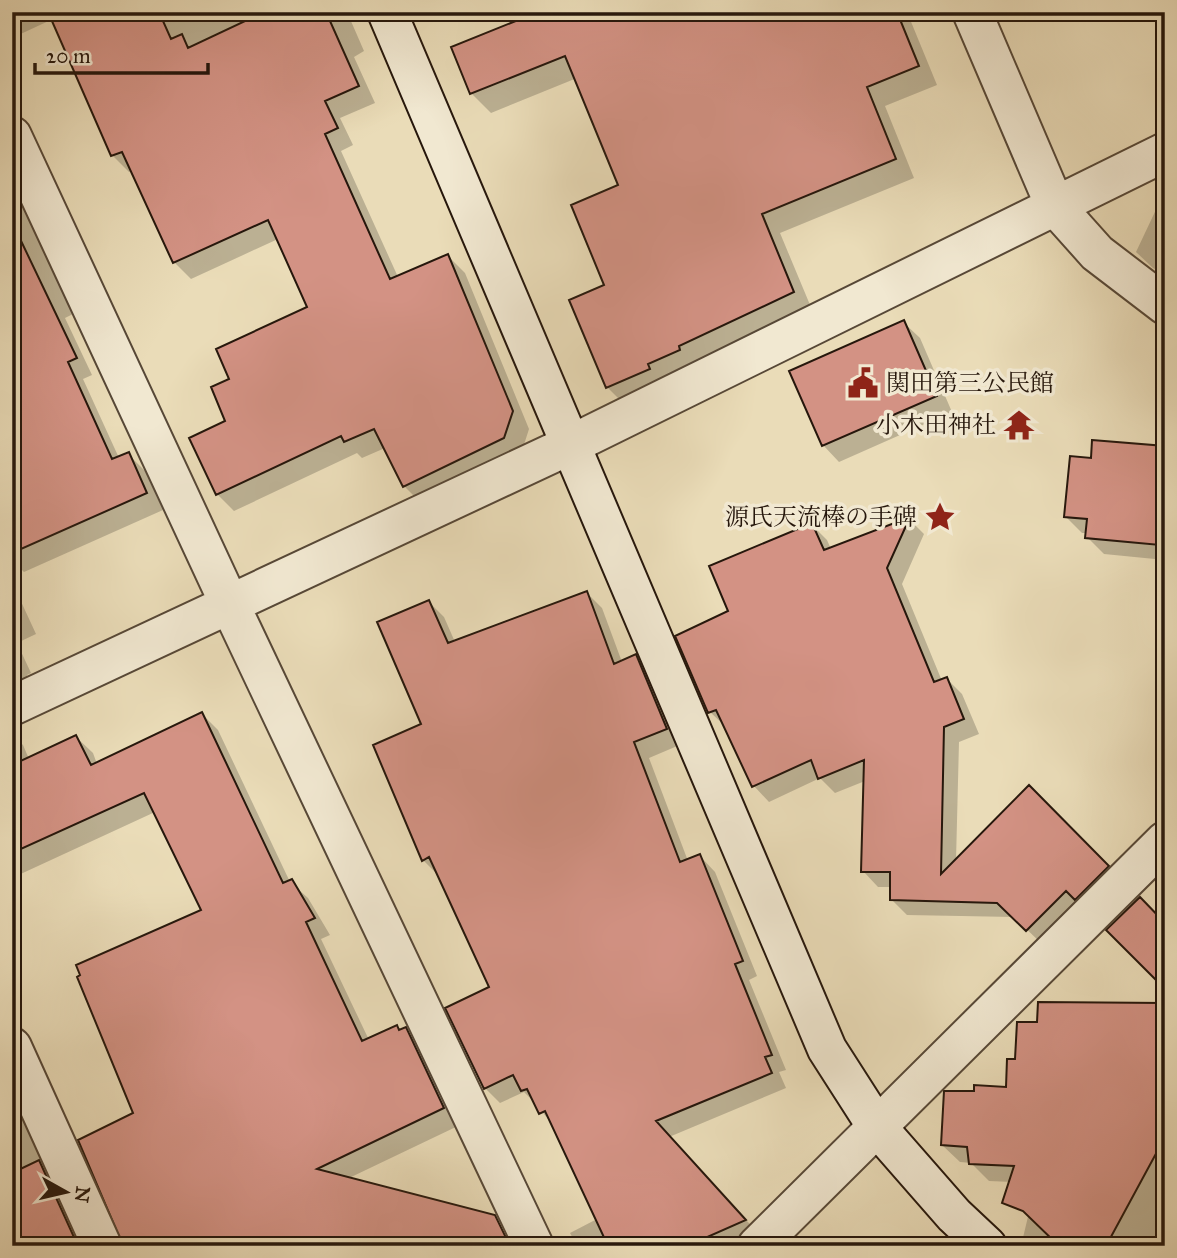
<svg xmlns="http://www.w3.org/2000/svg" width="1177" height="1258" font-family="'IM FELL Great Primer','Noto Serif JP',serif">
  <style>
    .shadow { fill: #0003 }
    .building { fill: #d39284; stroke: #26170c; stroke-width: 2 }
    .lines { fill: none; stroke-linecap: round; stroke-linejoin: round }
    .street-casing { stroke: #574837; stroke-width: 42 }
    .secondary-casing { stroke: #26170c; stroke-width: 42 }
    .street { stroke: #f1e8d1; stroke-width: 38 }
    .secondary { stroke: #f1e8d1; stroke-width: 38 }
    .labels { text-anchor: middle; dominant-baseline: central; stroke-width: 7; stroke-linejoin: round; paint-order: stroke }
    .poi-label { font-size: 24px; fill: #26170c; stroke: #f1e8d1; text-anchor: end }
  </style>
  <rect width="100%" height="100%" fill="#eadcb8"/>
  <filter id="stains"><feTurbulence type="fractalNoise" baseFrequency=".00286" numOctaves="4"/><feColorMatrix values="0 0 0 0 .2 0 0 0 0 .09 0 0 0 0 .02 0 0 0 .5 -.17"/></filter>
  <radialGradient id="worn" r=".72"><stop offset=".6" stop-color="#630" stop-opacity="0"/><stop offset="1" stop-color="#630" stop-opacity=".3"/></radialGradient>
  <path class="shadow" d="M20,12H347L364,51L354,57L375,103L340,118L353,145L341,151L398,277L448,256L465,273L529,429L521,454L421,503L404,486L385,448L362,458L357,453L234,511L217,494L232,380L309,308L278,239L191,279L174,262L133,171L129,172L112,155L53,19L12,38V16Z
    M548,12H907L937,85L885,106L914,178L780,233L813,312L627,407L607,387L621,186L577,78L491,113L471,93Z
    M12,192L20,200L73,314L65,318L92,375L83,379L119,458L128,454L145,471L163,510L24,572L12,560Z
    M1161,199L1165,201V274L1153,268L1136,252Z
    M903,322L920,338L952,412L839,462L823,445Z
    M1165,448V560L1104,554L1087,537L1088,533H1082L1066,517L1092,460Z
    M909,519L924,534L902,584L942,681L947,679L962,694L979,734L959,742L956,861L1029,787L1123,882L1043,945L1014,917L907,915L892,900V887H878L863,871L865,781L835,793L820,778L769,802L754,786L726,727L710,712L730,612L812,525L827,540L831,549Z
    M12,588L18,595L36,634L17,643L31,673L27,675L29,683L12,690Z
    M587,593L602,608L622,662L635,656L650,671L682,744L649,758L688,861L700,856L715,872L757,976L749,980L786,1070L779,1072L786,1088L669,1137L760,1235L736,1246H577L570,1233L597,1219L555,1128L536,1104L524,1092L500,1103L485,1088L492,988L438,875L423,860V724L429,602L444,617L455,642Z
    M202,714L218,730L290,882L308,898L330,935L321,939L369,1040L396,1027L401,1031L405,1029L422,1046L460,1125L347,1179L135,1114L203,911L155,812L12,878V735L23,745L29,759L76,737L93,753L97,764Z
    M1165,1005V1246H1021L1036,1183L989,1181L971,1163L960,1162L942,1145L976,1093L1007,1088L1017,1061L1038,1024Z
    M12,1090L85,1246H12Z"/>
  <path class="building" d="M48,12H159L171,39L182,34L188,48L264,12H326L359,86L325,101L338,128L325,134L390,279L448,254L513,411L504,438L403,487L374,429L344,442L341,436L216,495L189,438L225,421L211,387L229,379L216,349L307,307L268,220L173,263L122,152L111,156Z
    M538,12H897L919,66L867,87L896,159L762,214L794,292L679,346L680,350L648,364L650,369L606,388L569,300L604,285L571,205L618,185L565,56L470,94L451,47Z
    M12,222L77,358L68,362L112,459L129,452L147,493L12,553Z
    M904,320L937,396L822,446L789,371Z
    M1092,440L1165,446V514L1160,545L1085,538L1087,519L1064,517L1070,456L1091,458Z
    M910,517L887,568L934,682L947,677L964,719L944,727L941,874L1029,785L1109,866L1075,900L1066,891L1026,931L997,903L890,900V872H861L864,760L818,779L811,760L752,787L716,710L708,713L675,636L728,611L709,566L812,523L824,550Z
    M587,591L614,664L636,654L667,729L634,742L680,862L700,854L743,961L735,964L772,1055L765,1057L772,1073L656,1121L746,1220L687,1246H608L545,1111L539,1114L527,1089L521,1091L513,1075L484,1089L445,1008L489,987L429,857L422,861L373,745L421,724L377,622L429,600L448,643Z
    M202,712L283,883L292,879L315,918L306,922L362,1041L397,1025L399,1030L406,1027L444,1108L317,1169L495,1215L510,1246H123L78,1140L133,1113L77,977L80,975L76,965L201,910L144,793L12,853V765L76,735L91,765Z
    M1140,897L1165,923V989L1106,930Z
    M1038,1002L1165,1003V1137L1106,1246H1059L1023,1211L1002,1203L1014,1166L969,1164L967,1147L941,1145L944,1091H974V1085L1006,1087L1007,1059H1015L1017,1022H1037Z
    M39,1160L78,1246H12V1173Z"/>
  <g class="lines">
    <g class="street-casing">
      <path id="street" d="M972,12L1055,206L1097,253L1165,305
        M12,136L230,605L534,1246
        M12,706L570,445L1165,152
        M12,1047L102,1246
        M757,1246L1165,841"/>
    </g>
    <g class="secondary-casing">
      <path id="secondary" d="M387,12L827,1049L877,1127L954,1215L987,1246"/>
    </g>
    <use href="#street" class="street"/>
    <use href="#secondary" class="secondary"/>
  </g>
  <defs>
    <g id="civic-bare" transform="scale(2.415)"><path d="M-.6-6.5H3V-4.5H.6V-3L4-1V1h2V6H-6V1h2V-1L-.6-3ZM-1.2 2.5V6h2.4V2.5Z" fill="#8f2418" stroke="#f1e8d1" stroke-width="2.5" paint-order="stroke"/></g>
    <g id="temple-bare" transform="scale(2.415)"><path d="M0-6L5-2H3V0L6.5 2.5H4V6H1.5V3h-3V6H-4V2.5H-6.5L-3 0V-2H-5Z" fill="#8f2418" stroke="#f1e8d1" stroke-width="2.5" paint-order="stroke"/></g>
    <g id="sight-bare" transform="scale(2.415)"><path d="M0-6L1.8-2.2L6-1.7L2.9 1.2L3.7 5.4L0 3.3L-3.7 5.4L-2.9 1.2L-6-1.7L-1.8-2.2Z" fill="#8f2418" stroke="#f1e8d1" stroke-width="2.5" paint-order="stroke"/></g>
  </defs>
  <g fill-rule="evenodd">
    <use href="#civic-bare" x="863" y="383"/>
    <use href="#temple-bare" x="1019" y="425"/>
    <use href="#sight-bare" x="940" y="517"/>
  </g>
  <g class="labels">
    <g class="poi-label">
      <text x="886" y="383" text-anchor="start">関田第三公民館</text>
      <text x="996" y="425">小木田神社</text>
      <text x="917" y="517">源氏天流棒の手碑</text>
    </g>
  </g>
  <rect width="1177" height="1258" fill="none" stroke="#eadcb8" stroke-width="42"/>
  <rect x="14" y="14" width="1149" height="1230" fill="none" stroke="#26170c" stroke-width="3.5"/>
  <rect x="21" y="21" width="1135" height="1216" fill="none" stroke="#26170c" stroke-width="2"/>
  <g transform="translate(66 1192) rotate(98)" stroke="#f1e8d1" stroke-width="5" paint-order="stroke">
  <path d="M0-5L12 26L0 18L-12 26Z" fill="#26170c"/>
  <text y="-10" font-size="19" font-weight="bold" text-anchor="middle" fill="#26170c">N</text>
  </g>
  <path d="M35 63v10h173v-10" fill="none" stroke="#26170c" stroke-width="3.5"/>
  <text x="46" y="63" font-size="21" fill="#26170c" stroke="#f1e8d1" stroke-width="5" paint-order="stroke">20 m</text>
  <rect width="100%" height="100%" filter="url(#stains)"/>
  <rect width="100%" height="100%" fill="url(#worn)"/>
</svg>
